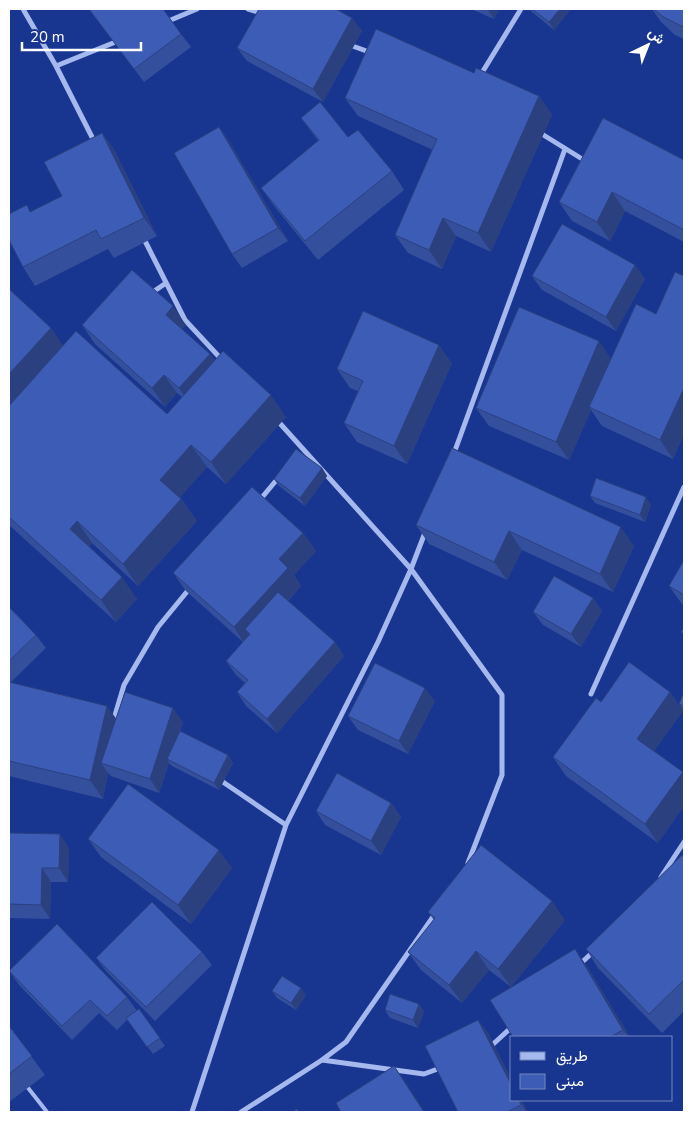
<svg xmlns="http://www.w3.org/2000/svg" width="693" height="1121" font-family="'Nunito Sans',Vazirmatn,sans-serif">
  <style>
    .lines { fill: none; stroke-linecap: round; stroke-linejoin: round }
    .service { stroke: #a5b9ef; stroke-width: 4 }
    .minor { stroke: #a5b9ef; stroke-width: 5 }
    .wall { fill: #344f9c }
    .shaded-wall { fill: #2b407f }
    .building { fill: #3d5cb5; stroke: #2b407f }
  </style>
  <rect width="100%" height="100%" fill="#18368f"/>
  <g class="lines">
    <path class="service" d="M25,1084L47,1112"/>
    <path class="minor" d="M23,9L56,66L95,143
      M248,9L262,13
      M166,22L197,9
      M347,44L372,53
      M56,66L118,41
      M480,76L521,9
      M537,131L587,162
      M143,237L185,320L223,361
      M150,294L166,283
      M276,419L411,569L502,695V775L468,863
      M453,456L565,149
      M259,501L279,477
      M591,694L684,487
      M113,722L124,685L158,627L190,588
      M220,780L286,825
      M661,877L684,842
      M578,966L594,951
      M490,1047L513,1026
      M322,1060L424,1074L443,1067
      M192,1112L286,825L378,642L411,569L426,530
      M241,1112L322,1060L346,1042L435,914"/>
  </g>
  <path class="wall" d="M89,9L181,34L191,47L144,82Z
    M471,9H499L494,19Z
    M530,9H571L554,30L532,12Z
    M652,9H684V39L675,35L661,22Z
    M352,18L362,31L323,102L247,61L237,48Z
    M474,73L539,96L552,115L491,252L456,236L442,269L408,253L395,235L433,150L358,116L345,98Z
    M301,118L348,137L392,171L404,190L318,260L274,206L261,188L318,141Z
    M219,127L229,141L288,241L242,268L232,254Z
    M102,133L115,151L157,236L114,258L108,249L35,286L23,267L32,211L62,196Z
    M684,160V242L625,211L610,241L572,221L559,202Z
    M635,265L645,279L616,331L542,290L532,276Z
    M684,276V434L673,459L602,426L591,410L569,460L489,426L476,408L611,358L656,314Z
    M9,289L51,328L63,346L167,414L182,397L177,393L165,407L95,344L82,325H186L182,329L215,360L286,417L226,484L207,467L180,497L197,521L138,586L92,543L89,547L137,599L116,622L9,525Z
    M452,363L407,464L357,442L344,423L358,391L350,388L337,369Z
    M452,448L634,546L613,592L522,550L507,580L429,544L416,525Z
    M322,468L327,476L305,506L279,486L274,479Z
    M590,496L651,505L645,522L595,503Z
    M303,533L316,551L294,575L301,586L288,601L335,642L344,656L277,733L246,706L237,692L245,683L236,675L226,661L243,642L186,591L173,573Z
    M684,560V606L682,604L669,586Z
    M593,598L602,611L581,647L543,625L533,612Z
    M9,607L36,635L46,648L11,682L9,679Z
    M9,682L116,719L183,722L179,735L228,755L233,763L219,790L172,766L169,763L159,793L111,776L108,773L103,799L9,776Z
    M670,692L683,711L654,751L683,772L684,774V806L658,843L566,776L553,757L601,702Z
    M684,692V711L679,704Z
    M435,701L408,754L358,730L348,716Z
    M391,803L401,817L381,855L325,825L316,811Z
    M9,833L69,848L68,882H51L50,919L9,918Z
    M88,839L232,868L191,924L101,857Z
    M684,858V1011L662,1033L598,968L586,949Z
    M428,912L565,920L511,987L489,970L462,1003L421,970L408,952L434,920Z
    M575,949L588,968L630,1037H513Z
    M202,952L212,965L155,1021L106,971L96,958Z
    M9,971L127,997L137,1011L139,1009L165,1046L153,1054L127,1020L117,1030L99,1013L72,1040L19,985Z
    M272,991L306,995L296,1010L277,998Z
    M419,1004L424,1012L418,1028L390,1018L385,1010Z
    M478,1020L488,1033L512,1081V1100H521L528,1112H458Z
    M9,1026L45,1075L9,1102Z"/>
  <path class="shaded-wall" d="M487,9H499L494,19Z
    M560,9H571L554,30L549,22Z
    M352,18L362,31L323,102L313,89Z
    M539,96L552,115L491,252L478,233Z
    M219,127L229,141L288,241L278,228Z
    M102,133L115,151L157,236L144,218Z
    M612,192L625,211L610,241L597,222Z
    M443,218L456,236L442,269L429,250Z
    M635,265L645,279L616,331L606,317Z
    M173,306L186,325L179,333L166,315Z
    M51,328L63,346L9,406V374Z
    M599,341L612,360L589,407L591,410L569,460L556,442Z
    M439,345L452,363L407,464L394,446Z
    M210,354L223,372L192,407L179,388Z
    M164,375L177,393L165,407L152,388Z
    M684,388V434L673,459L660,440Z
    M271,395L286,417L226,484L211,462Z
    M191,445L207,467L176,502L160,480Z
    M322,468L327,476L305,506L300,498Z
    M646,497L651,505L645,522L640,515Z
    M181,499L197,521L138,586L123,564Z
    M77,521L92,543L85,551L70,529Z
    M621,527L634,546L613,592L600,574Z
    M509,531L522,550L507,580L494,562Z
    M303,533L316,551L294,575L301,586L253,638L250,634L245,629L252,639L246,646L234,627L279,559Z
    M122,577L137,599L116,622L101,600Z
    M593,598L602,611L581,647L571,634Z
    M335,642L344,656L277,733L267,719Z
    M425,688L435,701L408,754L399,741Z
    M670,692L683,711L650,757L637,739Z
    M107,706L120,724L101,763L108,773L103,799L90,780Z
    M173,708L183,722L170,761L167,759L169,763L159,793L150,779Z
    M228,755L233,763L219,790L214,783Z
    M683,772L684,774V806L658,843L645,824Z
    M391,803L401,817L381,855L371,841Z
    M60,834L69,848L68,882L59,868Z
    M219,850L232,868L191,924L178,905Z
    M42,868L51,882L50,919L41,905Z
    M552,901L565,920L511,987L498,969Z
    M575,949L588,968L630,1037H629L623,1030Z
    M476,951L489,970L462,1003L449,985Z
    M301,988L306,995L296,1010L291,1003Z
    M419,1004L424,1012L418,1028L413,1020Z
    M478,1020L488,1033L512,1081V1086Z
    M394,1066L404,1080L425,1112H424Z
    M519,1100H521L528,1112H526Z"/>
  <path class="building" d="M89,9H163L181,34L134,69Z
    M259,9H336L352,18L313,89L237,48Z
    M532,9H560L549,22Z
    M654,9H684V26H681L662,16Z
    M376,29L474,73L476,68L539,96L478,233L443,218L429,250L395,235L437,139L345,98Z
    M320,102L348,137L358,130L392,171L305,241L261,188L319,140L301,118Z
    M603,118L684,160V230L612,192L597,222L559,202Z
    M219,127L278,228L232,254L174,153Z
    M102,133L144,218L101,239L96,230L23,267L9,240V214L27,205L30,212L62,196L44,162Z
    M562,224L635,265L606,317L532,276Z
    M132,270L173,306L166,315L210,354L179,388L164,375L152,388L82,325Z
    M675,272L684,276V388L660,440L589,407L636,304L656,314Z
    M9,289L51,328L9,374Z
    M519,307L599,341L556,442L476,408Z
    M363,311L439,345L394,446L344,423L363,381L337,369Z
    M76,331L167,414L223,351L271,395L211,462L191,445L160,480L181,499L123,564L77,521L70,529L122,577L101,600L9,517V406Z
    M452,448L621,527L600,574L509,531L494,562L416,525Z
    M296,449L322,468L300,498L274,479Z
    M596,478L646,497L640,515L590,496Z
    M252,487L303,533L279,559L288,568L234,627L173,573Z
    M684,560V595L669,586Z
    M554,576L593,598L571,634L533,612Z
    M278,592L335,642L267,719L237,692L248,680L226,661L250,634L245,629Z
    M9,607L36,635L9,661Z
    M684,627V634L681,632Z
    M629,662L670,692L637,739L683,772L645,824L553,757L596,698L601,702Z
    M375,663L425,688L399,741L348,716Z
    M9,682L107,706L90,780L9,761Z
    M125,692L173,708L150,779L101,763Z
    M684,692V706L679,704Z
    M180,731L228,755L214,783L167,759Z
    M337,773L391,803L371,841L316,811Z
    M128,784L219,850L178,905L88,839Z
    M9,833L60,834L59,868H42L41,905L9,904Z
    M481,845L552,901L498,969L476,951L449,985L408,952L435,918L428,912Z
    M682,855L684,858V980L649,1014L586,949Z
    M152,902L202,952L146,1007L96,958Z
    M57,924L127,997L107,1016L90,1000L62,1026L9,971Z
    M575,949L623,1030L610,1037H513L490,1000Z
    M282,976L301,988L291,1003L272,991Z
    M390,994L419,1004L413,1020L385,1010Z
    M139,1009L160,1038L147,1047L126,1018Z
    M478,1020L512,1086V1100H519L521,1105L507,1112H458L425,1046Z
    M9,1026L32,1056L9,1074Z
    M394,1066L424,1112H341L336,1103Z
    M297,1109L299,1112H292Z"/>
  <rect width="693" height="1121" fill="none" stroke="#ffffff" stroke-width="20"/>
  <rect x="510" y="1036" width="162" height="65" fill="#18368f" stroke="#7486bc"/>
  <rect x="520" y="1052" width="25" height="8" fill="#a5b9ef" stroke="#7486bc"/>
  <text x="556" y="1061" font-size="15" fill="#ffffff">طريق</text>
  <rect x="520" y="1074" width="25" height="15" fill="#3d5cb5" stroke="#7486bc"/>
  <text x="556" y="1086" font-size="15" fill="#ffffff">مبنى</text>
  <g transform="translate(648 45) rotate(43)" stroke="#18368f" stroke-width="4" paint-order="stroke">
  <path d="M0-4L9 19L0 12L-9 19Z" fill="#ffffff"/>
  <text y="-8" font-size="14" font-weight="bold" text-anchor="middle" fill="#ffffff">ش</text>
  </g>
  <path d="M22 42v8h119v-8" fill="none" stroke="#ffffff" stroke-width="2.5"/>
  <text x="30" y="42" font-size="15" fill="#ffffff" stroke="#18368f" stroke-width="4" paint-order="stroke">20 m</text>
</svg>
